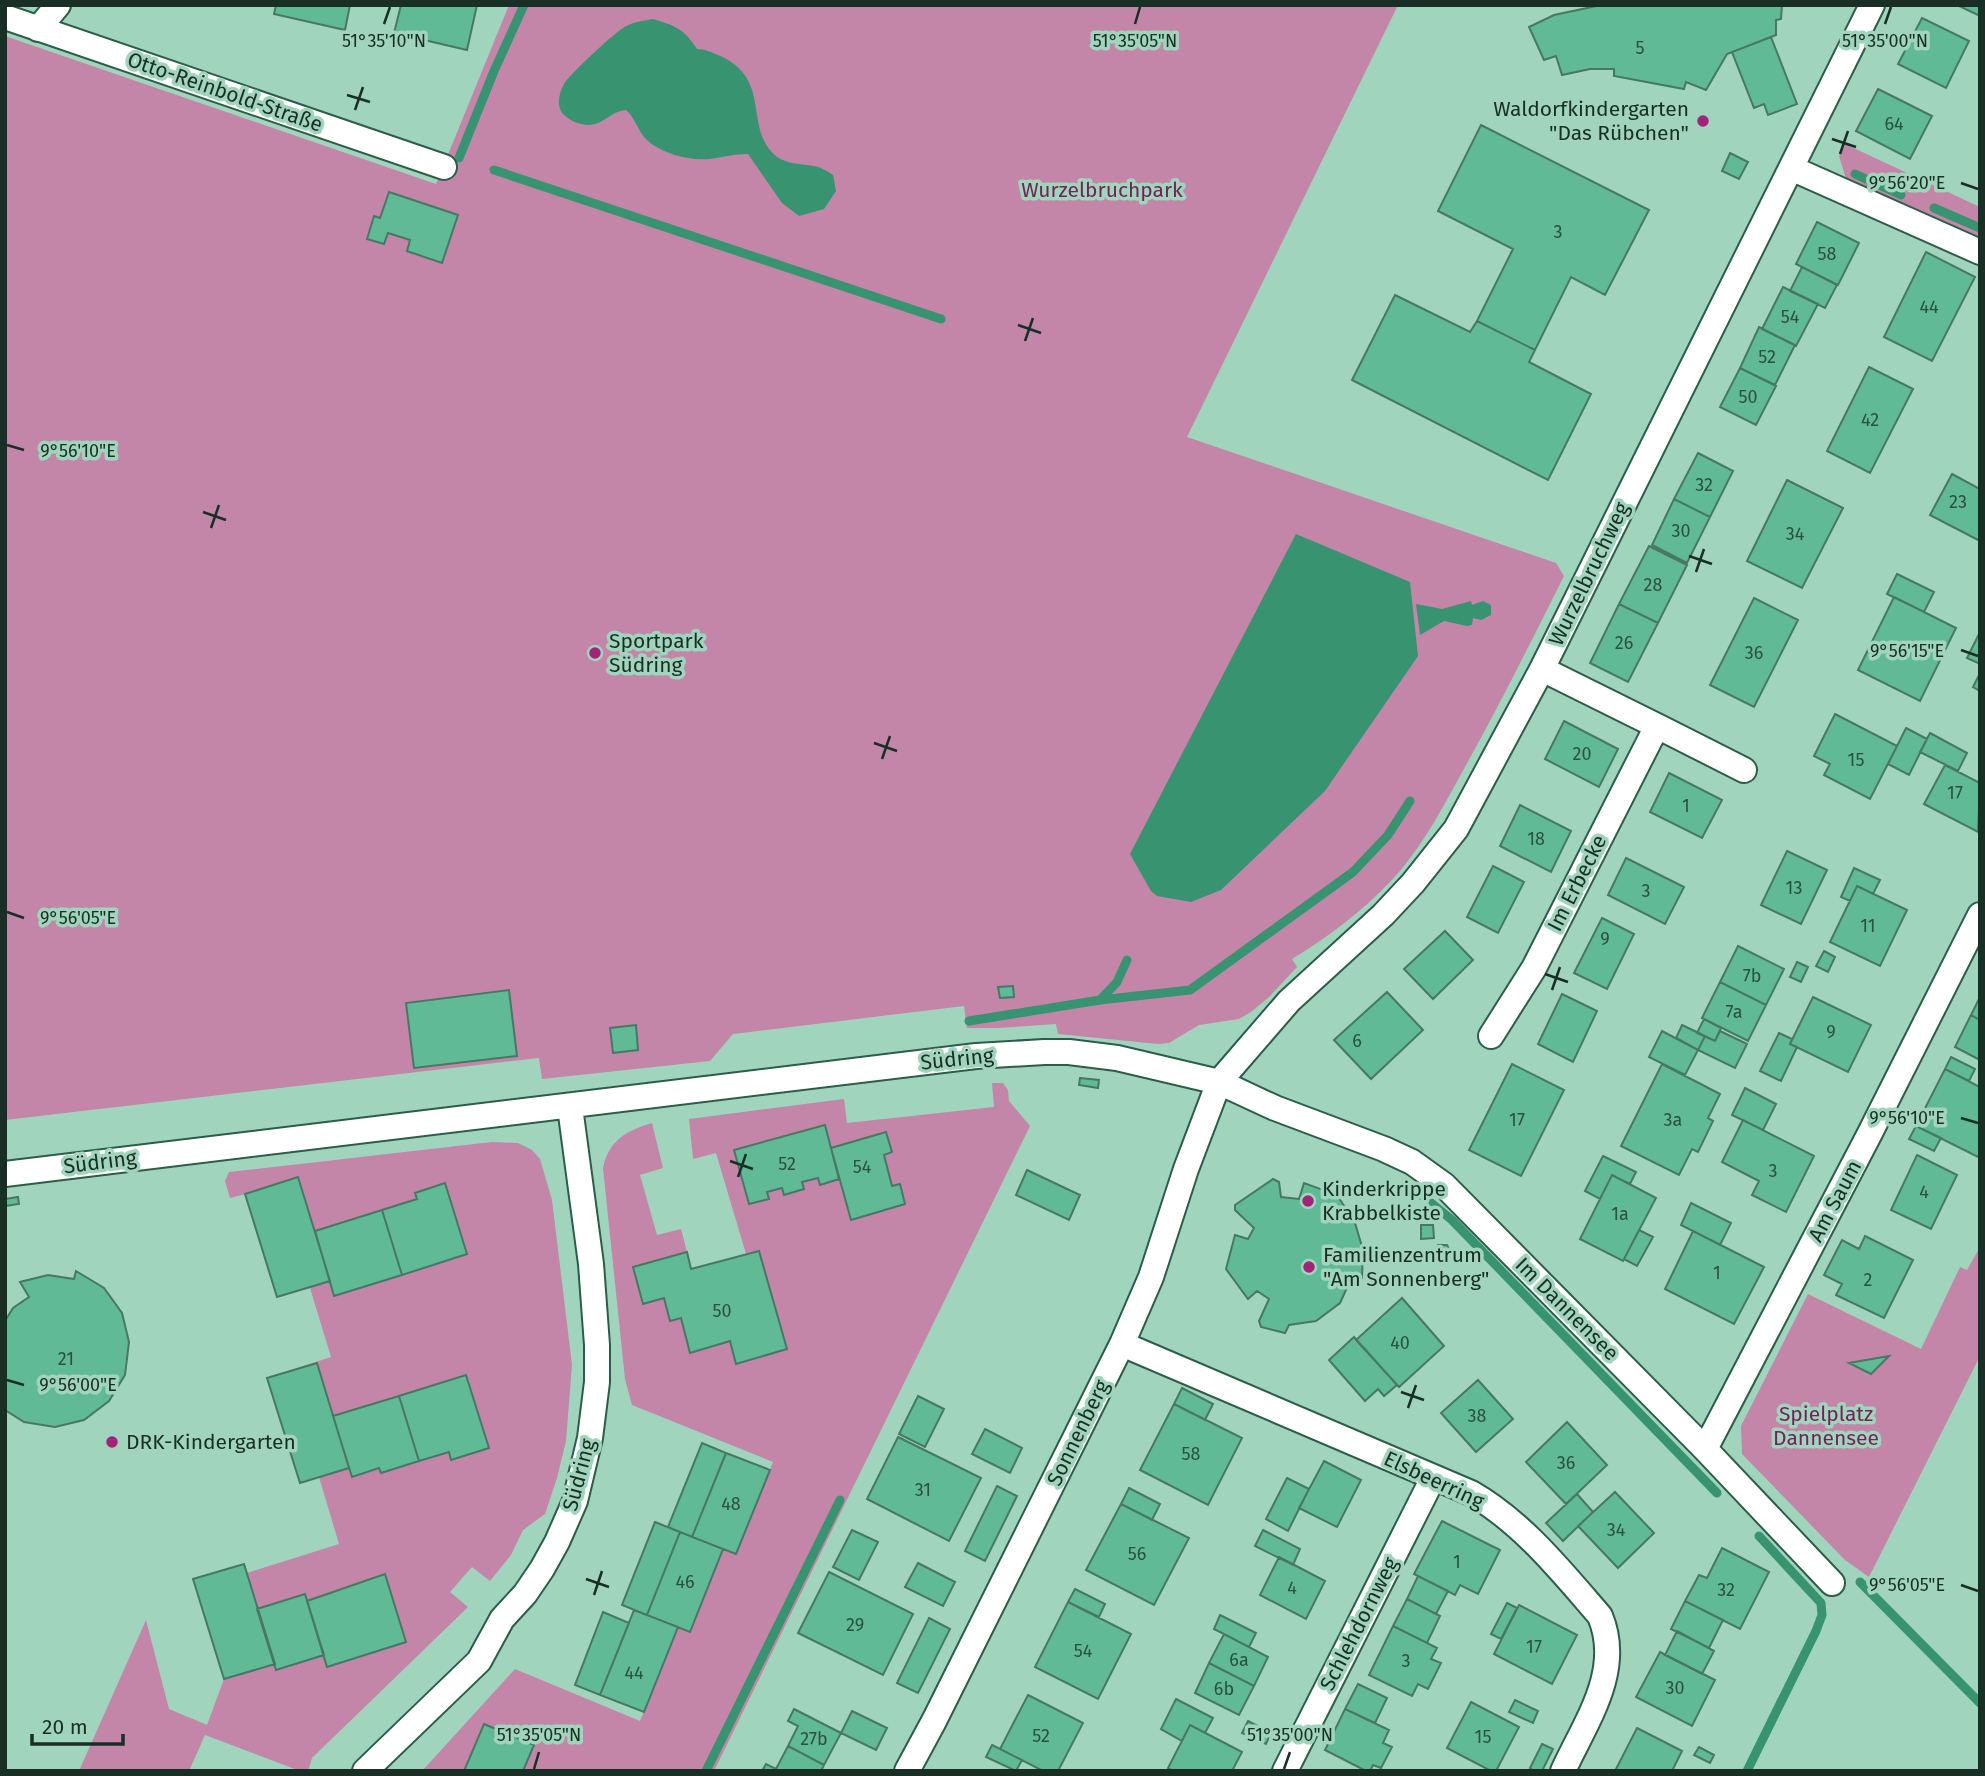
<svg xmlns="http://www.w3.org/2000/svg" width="1985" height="1776" font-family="'Fira Sans',sans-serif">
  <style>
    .green { fill: #c386a8 }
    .water { fill: #379370 }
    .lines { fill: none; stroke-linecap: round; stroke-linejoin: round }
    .stream { stroke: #379370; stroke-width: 9 }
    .building { fill: #60ba95; stroke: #477863; stroke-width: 2 }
    .street-casing { stroke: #2c5d49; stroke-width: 28 }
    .street { stroke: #fff; stroke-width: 24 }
    .ticks { fill: none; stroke: #192e25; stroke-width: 2.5 }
    .poi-dot { fill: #a12478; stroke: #a0d4bc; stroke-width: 2.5 }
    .labels { text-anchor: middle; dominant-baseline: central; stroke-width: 7; stroke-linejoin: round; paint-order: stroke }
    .number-label { font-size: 18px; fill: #2b5141 }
    .street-label { font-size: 21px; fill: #192e25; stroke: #a0d4bc }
    .poi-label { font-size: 21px; fill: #192e25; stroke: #a0d4bc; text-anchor: start }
    .park-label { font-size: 21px; fill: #762158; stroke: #a0d4bc }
    .ticks-label { font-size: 18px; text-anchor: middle; fill: #192e25; stroke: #a0d4bc; stroke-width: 7; stroke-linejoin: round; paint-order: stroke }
  </style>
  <rect width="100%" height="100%" fill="#a0d4bc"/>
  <path class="green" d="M509,5H1398L1187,437L1556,563L1564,576C1532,640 1500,704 1465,767C1443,807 1421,850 1389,883C1360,913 1328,937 1292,959L1297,967L1269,997L1251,1012L1239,1019L1199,1025L1169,1043L1158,1044L1058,1034L1056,1024L999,1028H967L964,1006L733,1034L710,1061L542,1079L539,1058L5,1120V36L436,184Z
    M1845,144L1980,207V240L1846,179L1839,156Z
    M992,1083H1003L1008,1090L1009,1101L1030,1126L714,1771H422L515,1669L640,1721L678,1627L690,1632L723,1549L736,1554L773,1462L632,1405L625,1379L603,1168C609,1140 626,1131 652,1123L663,1168L640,1175L657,1235L681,1229L687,1252L633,1267L642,1304L664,1298L670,1321L681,1318L690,1352L730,1341L737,1363L787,1349L759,1251L746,1254L716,1153L693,1159L689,1119L844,1099L847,1123L994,1107Z
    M492,1142L518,1143L532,1150L540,1159L552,1200L572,1365L566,1441L557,1478L545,1514L523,1530L511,1555L490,1581L472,1567L450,1592L468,1607L312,1758L308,1771H300L205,1735L189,1771H79L146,1620L169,1709L207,1725L224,1679L193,1579L244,1564L247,1573L339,1544L319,1477L300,1483L267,1378L331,1357L310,1288L277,1297L245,1194L230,1198L225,1181L229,1172Z
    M1980,1247V1356L1869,1577L1845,1560L1742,1454L1741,1426L1808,1294L1921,1349L1960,1267L1967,1270Z"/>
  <path class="water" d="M653,19C676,26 684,29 697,49C705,49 711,52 718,55C774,78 742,129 777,157C787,164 802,164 814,166C821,167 827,171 833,175L836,191L824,209L799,216L782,203L748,154C735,154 723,157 710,159C689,161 658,153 644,137C637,128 635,118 626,110C608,112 605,125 587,125C578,124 570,121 563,114C556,106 559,93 564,84C570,74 612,35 623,28C632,22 642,21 653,19Z
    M1296,534L1410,582L1418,656L1325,791L1221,890L1191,902L1157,896L1151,891L1130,854Z
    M1471,601L1472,605L1483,601L1491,605V615L1481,620L1473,618L1472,625L1467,626L1444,621L1420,635L1416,604L1442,609Z"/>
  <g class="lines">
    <path class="stream" d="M459,158L494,71L524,5
      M494,170L941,319
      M1855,174L1901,195
      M1934,208L1980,228
      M1100,1000L1190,990L1353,872L1388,835L1410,801
      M969,1021L1100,1000L1117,982L1127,960
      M1420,1194L1452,1220L1717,1493
      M1860,1582L1980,1703
      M706,1771L840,1500
      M1747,1771L1816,1631L1822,1615L1821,1603L1759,1536"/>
  </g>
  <path class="building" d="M276,5H350L345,30L274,14Z
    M401,5H477L467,50L394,33Z
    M1601,5H1782L1781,19L1776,20V35L1727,54L1706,90L1686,82L1684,89L1614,76V69H1590L1562,75L1556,56L1544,60L1529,27L1554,15Z
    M1957,5H1980V16Z
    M1922,18L1969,41L1946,88L1898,64Z
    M1771,37L1797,104L1768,115L1764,104L1754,108L1732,52Z
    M1878,89L1932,116L1910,159L1856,131Z
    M1481,125L1649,210L1605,295L1571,277L1535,350L1477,321L1513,249L1438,211Z
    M1730,153L1748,162L1739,179L1722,171Z
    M389,192L458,215L442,263L407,251L410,240L388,233L384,244L367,239L374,216L380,218Z
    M1817,222L1859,243L1838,285L1796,264Z
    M1926,252L1975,277L1932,361L1884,337Z
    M1802,267L1837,285L1825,308L1790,291Z
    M1783,287L1818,304L1796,346L1762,329Z
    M1395,295L1470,332L1477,321L1535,350L1529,362L1591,394L1548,480L1352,380Z
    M1759,327L1795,345L1775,385L1740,368Z
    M1869,367L1913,389L1870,473L1827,451Z
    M1740,368L1776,386L1756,425L1720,407Z
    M1698,453L1733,471L1710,517L1674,499Z
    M1952,474L1980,489V541L1930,515Z
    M1787,480L1843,508L1802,588L1747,561Z
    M1674,499L1710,517L1687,563L1652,545Z
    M1649,546L1687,565L1658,623L1619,604Z
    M1897,574L1934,592L1924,612L1887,594Z
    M1894,597L1956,628L1920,701L1858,670Z
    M1754,598L1798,620L1754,707L1710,685Z
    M1619,604L1658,623L1628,682L1590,663Z
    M1980,632V664L1967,658Z
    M1980,673V691L1973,687Z
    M1835,714L1897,746L1870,799L1824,775L1830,764L1814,756Z
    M1564,721L1618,749L1599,787L1545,759Z
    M1906,728L1927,739L1909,775L1888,764Z
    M1930,733L1967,753L1958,771L1920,752Z
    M1945,765L1980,783L1978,832L1924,804Z
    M1669,773L1722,800L1702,838L1650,812Z
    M1520,805L1571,831L1551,872L1500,846Z
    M1787,851L1827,870L1801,924L1761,905Z
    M1626,858L1684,887L1665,924L1608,895Z
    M1493,866L1524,882L1498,933L1467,917Z
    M1854,868L1880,880L1873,894L1857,886L1850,901L1841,897Z
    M1857,886L1907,910L1880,966L1830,942Z
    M1602,918L1634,934L1607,989L1574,973Z
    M1445,931L1473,960L1433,999L1404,969Z
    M1738,946L1784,969L1766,1005L1720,982Z
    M1824,951L1835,957L1828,972L1816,966Z
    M1797,962L1808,967L1801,982L1790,977Z
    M1720,982L1766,1005L1748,1041L1702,1018Z
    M1013,986L1014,997L1000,998L998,987Z
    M509,990L517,1056L414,1068L406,1003Z
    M1387,992L1423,1030L1371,1079L1334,1040Z
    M1562,994L1597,1011L1573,1062L1538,1044Z
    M1813,997L1871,1025L1848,1072L1790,1044Z
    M1980,997V1020L1971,1015Z
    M1971,1015L1980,1020V1060L1955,1047Z
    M1704,1019L1721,1028L1715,1041L1697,1033Z
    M636,1025L638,1050L613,1053L610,1028Z
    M1682,1025L1705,1036L1698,1050L1676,1038Z
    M1662,1031L1698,1050L1685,1075L1649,1057Z
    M1720,1031L1747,1044L1735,1068L1698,1050L1705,1036L1715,1041Z
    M1779,1033L1792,1039L1790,1044L1797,1047L1781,1081L1760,1071Z
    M1951,1057L1975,1069L1969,1081L1945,1069Z
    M1512,1064L1564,1090L1521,1176L1469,1150Z
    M1662,1064L1720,1094L1708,1118L1713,1121L1698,1152L1692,1149L1679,1175L1621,1146Z
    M1945,1069L1980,1087V1153L1978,1157L1916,1126Z
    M1080,1078L1099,1080L1098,1088L1079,1085Z
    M1745,1088L1776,1104L1763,1130L1732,1115Z
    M1743,1120L1814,1156L1786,1212L1752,1195L1759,1181L1722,1162Z
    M825,1125L839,1179L820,1185L818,1178L802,1182L804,1189L784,1195L782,1188L767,1192L769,1199L749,1204L734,1150Z
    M1916,1126L1941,1138L1934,1151L1909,1139Z
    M886,1132L892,1152L884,1155L892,1186L900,1184L905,1204L851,1220L831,1148Z
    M1917,1155L1957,1175L1931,1229L1891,1210Z
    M1603,1156L1636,1172L1630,1184L1612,1175L1600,1199L1585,1191Z
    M1027,1170L1080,1195L1069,1220L1016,1195Z
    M1612,1175L1656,1198L1623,1261L1580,1239Z
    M298,1177L330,1281L277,1297L245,1194Z
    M1273,1179L1279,1182L1281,1197L1299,1199L1304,1183L1337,1195L1355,1223L1363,1250L1362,1278L1351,1279L1340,1303L1316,1321L1289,1325L1285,1333L1261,1327L1259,1321L1269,1299L1257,1291L1248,1299L1226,1269L1235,1235L1248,1239L1254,1228L1235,1210V1205Z
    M445,1183L467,1254L402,1275L382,1210L417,1199L415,1193Z
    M18,1197L19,1204L5,1206V1199Z
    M1691,1203L1731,1223L1720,1245L1681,1225Z
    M382,1210L402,1275L334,1296L315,1231Z
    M1421,1225H1433L1434,1238L1421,1239Z
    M1639,1230L1653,1237L1637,1266L1624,1259Z
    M1693,1231L1764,1267L1734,1324L1665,1289Z
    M1865,1236L1913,1260L1884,1318L1836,1295L1842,1284L1824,1275L1842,1240L1859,1249Z
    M1438,1245H1447L1451,1253L1446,1260L1438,1259L1434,1252Z
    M759,1251L787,1349L736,1364L730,1341L690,1353L681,1318L670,1321L664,1298L643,1304L633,1267L687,1252L691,1269Z
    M76,1271L104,1288L122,1313L129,1342L125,1375L109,1401L84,1420L55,1427L24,1422L5,1410V1321L13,1308L29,1297L20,1282L48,1275L74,1279Z
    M1402,1298L1444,1346L1399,1387L1356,1340Z
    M1354,1337L1397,1385L1384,1396L1378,1389L1365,1401L1329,1360Z
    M1889,1356L1871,1374L1849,1363Z
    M317,1363L349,1468L300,1483L267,1378Z
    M466,1375L489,1448L451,1460L449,1452L419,1461L399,1396Z
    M1478,1380L1513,1419L1476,1452L1441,1413Z
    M1182,1388L1213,1404L1205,1420L1174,1404Z
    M399,1396L419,1461L381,1473L379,1468L352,1477L333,1416Z
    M918,1396L944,1409L925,1447L899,1434Z
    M1174,1404L1242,1438L1208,1505L1140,1470Z
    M1567,1422L1607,1465L1566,1504L1526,1462Z
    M985,1429L1022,1448L1010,1473L972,1454Z
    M898,1437L981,1478L949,1541L867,1499Z
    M702,1443L726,1453L692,1537L668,1527Z
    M726,1453L770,1470L736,1554L692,1537Z
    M1324,1461L1361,1480L1337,1527L1299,1508Z
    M1287,1478L1309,1489L1288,1531L1266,1519Z
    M997,1486L1017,1496L985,1561L965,1551Z
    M1129,1488L1160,1504L1152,1520L1121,1504Z
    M1615,1492L1654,1533L1618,1568L1578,1526Z
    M1577,1494L1593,1512L1563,1541L1546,1523Z
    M1121,1504L1189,1538L1154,1605L1086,1570Z
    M1442,1521L1500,1550L1478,1594L1460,1585L1455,1595L1414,1574Z
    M655,1522L680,1532L647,1615L622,1605Z
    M852,1530L878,1542L859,1580L833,1567Z
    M1263,1530L1300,1549L1293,1565L1255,1546Z
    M680,1532L723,1549L690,1632L647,1615Z
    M1722,1548L1769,1572L1740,1629L1685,1601L1699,1575L1707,1578Z
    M1279,1557L1325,1581L1306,1619L1260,1595Z
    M918,1563L955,1582L943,1606L905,1587Z
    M244,1564L275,1664L224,1679L193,1579Z
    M829,1572L913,1614L883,1675L798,1633Z
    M385,1574L406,1642L327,1667L307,1601Z
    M1418,1576L1448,1591L1436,1614L1407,1599Z
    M1075,1589L1105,1604L1099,1617L1068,1602Z
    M305,1594L324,1655L276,1670L257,1609Z
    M1407,1599L1440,1616L1427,1643L1393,1626Z
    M1685,1601L1723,1620L1709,1648L1671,1629Z
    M1068,1602L1131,1634L1098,1699L1035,1667Z
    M1507,1603L1517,1608L1501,1639L1491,1634Z
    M1519,1605L1577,1635L1552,1684L1494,1654Z
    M634,1610L678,1627L644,1712L600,1695Z
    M603,1612L629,1623L600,1695L575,1685Z
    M1220,1615L1256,1633L1249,1647L1214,1629Z
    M929,1618L950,1629L918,1693L897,1683Z
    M1393,1626L1437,1648L1431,1659L1441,1663L1428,1689L1418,1684L1412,1696L1369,1675Z
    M1677,1631L1714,1651L1702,1674L1665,1655Z
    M1224,1634L1268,1657L1254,1686L1209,1663Z
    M1660,1652L1715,1680L1692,1726L1636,1697Z
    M1209,1663L1254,1686L1239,1715L1195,1693Z
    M1358,1684L1387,1698L1375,1723L1345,1709Z
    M1028,1695L1083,1723L1058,1771H1043L1000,1749Z
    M1176,1699L1213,1718L1205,1733L1190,1725L1182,1741L1161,1729Z
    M1515,1700L1538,1711L1533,1723L1509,1712Z
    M1471,1702L1519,1727L1496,1771H1491L1447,1748Z
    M794,1709L841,1733L824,1765L788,1746L798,1726L788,1721Z
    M1345,1709L1389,1730L1383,1743L1392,1747L1381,1768L1373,1765L1370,1771H1366L1325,1750Z
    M852,1711L887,1728L876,1750L841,1733Z
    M1248,1721L1271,1733L1266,1744L1242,1733Z
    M484,1724L534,1745L523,1771H464Z
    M1190,1725L1242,1752L1232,1771H1173L1168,1768Z
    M1637,1728L1682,1751L1672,1771H1615Z
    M1542,1744L1553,1749L1542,1771H1534L1530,1768Z
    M992,1745L1022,1760L1016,1771L986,1757Z
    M788,1746L824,1765L821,1771H762L766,1764L776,1769Z
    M1699,1747L1714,1755L1710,1763L1694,1755Z"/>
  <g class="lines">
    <g class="street-casing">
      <path id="street" d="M5,17L444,167
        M38,29L58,5
        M1791,168L1980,252
        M1657,726L1744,770
        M1491,1036L1534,968L1657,726L1542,669
        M5,1174L976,1056L1044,1052H1069L1117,1058L1219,1082L1275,1108L1384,1149L1412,1162L1444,1185L1705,1449L1832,1583
        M1122,1344L1471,1493C1522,1522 1562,1572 1600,1616C1623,1671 1586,1721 1563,1771
        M1705,1449L1869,1135L1980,915
        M365,1771L479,1661L502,1619L525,1594L542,1569L557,1542L575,1501L590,1438L597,1382V1345L591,1264L570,1107
        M907,1771L934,1721L1122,1344L1151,1277L1186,1169L1219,1082L1289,1001L1383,915L1413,883L1456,829L1542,669L1872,5
        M1285,1771L1433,1478"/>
    </g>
    <use href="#street" class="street"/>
  </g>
  <path class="ticks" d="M384,24L390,7M1135,24L1140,7M1885,24L1891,7M347,95L370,102M355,110L363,87M1832,139L1856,147M1840,154L1848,131M1961,183L1978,189M1018,325L1041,333M1025,341L1033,318M7,445L24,450M203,512L226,520M211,528L219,505M1689,556L1712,564M1696,572L1704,549M1961,650L1978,656M874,743L897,751M882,759L890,736M7,912L24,918M1545,974L1568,982M1552,990L1560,967M1961,1118L1978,1123M730,1161L753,1169M738,1177L746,1154M7,1380L24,1385M1401,1392L1424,1400M1408,1408L1416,1385M586,1579L609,1587M1961,1585L1978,1591M594,1595L602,1571M534,1769L539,1752M1284,1769L1290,1752"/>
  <g class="poi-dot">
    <circle cx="1703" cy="121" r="7"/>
    <circle cx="595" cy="653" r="7"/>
    <circle cx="1308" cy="1201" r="7"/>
    <circle cx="1309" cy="1267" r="7"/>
    <circle cx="112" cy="1442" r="7"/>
  </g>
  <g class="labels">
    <g class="number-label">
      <text x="1640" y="48">5</text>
      <text x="1894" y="124">64</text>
      <text x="1558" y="232">3</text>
      <text x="1827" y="254">58</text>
      <text x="1929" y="307">44</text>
      <text x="1790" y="317">54</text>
      <text x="1767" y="357">52</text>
      <text x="1748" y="397">50</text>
      <text x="1870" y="420">42</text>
      <text x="1704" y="485">32</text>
      <text x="1958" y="502">23</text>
      <text x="1681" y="531">30</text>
      <text x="1795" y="534">34</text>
      <text x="1653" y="585">28</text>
      <text x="1624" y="643">26</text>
      <text x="1754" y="653">36</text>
      <text x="1582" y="754">20</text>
      <text x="1856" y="760">15</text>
      <text x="1955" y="793">17</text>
      <text x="1686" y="806">1</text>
      <text x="1536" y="839">18</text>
      <text x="1794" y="888">13</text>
      <text x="1646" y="891">3</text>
      <text x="1868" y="926">11</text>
      <text x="1605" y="939">9</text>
      <text x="1752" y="976">7b</text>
      <text x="1734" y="1012">7a</text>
      <text x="1831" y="1032">9</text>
      <text x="1357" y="1041">6</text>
      <text x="1517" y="1120">17</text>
      <text x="1673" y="1120">3a</text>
      <text x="787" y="1164">52</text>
      <text x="862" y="1167">54</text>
      <text x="1773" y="1171">3</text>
      <text x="1924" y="1192">4</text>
      <text x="1620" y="1214">1a</text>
      <text x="1717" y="1273">1</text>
      <text x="1868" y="1280">2</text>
      <text x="722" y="1311">50</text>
      <text x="1400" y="1343">40</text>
      <text x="66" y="1359">21</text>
      <text x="1477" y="1416">38</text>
      <text x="1191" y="1454">58</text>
      <text x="1566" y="1463">36</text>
      <text x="923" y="1490">31</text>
      <text x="731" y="1504">48</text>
      <text x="1616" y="1530">34</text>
      <text x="1137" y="1554">56</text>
      <text x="1457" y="1562">1</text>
      <text x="685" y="1582">46</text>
      <text x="1292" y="1588">4</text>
      <text x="1726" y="1590">32</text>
      <text x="855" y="1625">29</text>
      <text x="1534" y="1647">17</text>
      <text x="1083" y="1651">54</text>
      <text x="1239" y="1660">6a</text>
      <text x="1406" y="1661">3</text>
      <text x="634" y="1673">44</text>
      <text x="1675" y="1688">30</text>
      <text x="1224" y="1689">6b</text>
      <text x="1041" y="1736">52</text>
      <text x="1483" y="1737">15</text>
      <text x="814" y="1739">27b</text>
    </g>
    <g class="street-label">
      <text transform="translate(225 92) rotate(19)">Otto-Reinbold-Straße</text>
      <text transform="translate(1589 574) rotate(-64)">Wurzelbruchweg</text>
      <text transform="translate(1577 883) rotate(-63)">Im Erbecke</text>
      <text transform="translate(957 1059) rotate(-6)">Südring</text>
      <text transform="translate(100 1162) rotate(-7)">Südring</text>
      <text transform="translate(1835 1201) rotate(-62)">Am Saum</text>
      <text transform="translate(1567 1309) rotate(45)">Im Dannensee</text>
      <text transform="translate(1078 1433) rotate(-64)">Sonnenberg</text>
      <text transform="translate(579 1475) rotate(-75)">Südring</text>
      <text transform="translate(1434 1480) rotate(25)">Elsbeerring</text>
      <text transform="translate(1359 1624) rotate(-63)">Schlehdornweg</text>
    </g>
    <g class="poi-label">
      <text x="1689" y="109" text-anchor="end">Waldorfkindergarten<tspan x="1689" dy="24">"Das Rübchen"</tspan></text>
      <text x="609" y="641">Sportpark<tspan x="609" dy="24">Südring</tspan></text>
      <text x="1322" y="1189">Kinderkrippe<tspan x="1322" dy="24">Krabbelkiste</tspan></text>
      <text x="1323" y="1255">Familienzentrum<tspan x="1323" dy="24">"Am Sonnenberg"</tspan></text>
      <text x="126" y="1442">DRK-Kindergarten</text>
    </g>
    <g class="park-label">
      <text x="1102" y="190">Wurzelbruchpark</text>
      <text x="1826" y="1414">Spielplatz<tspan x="1826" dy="24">Dannensee</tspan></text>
    </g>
  </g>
  <g class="ticks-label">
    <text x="384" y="47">51°35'10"N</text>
    <text x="1135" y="47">51°35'05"N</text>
    <text x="1885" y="47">51°35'00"N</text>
    <text x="1907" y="189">9°56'20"E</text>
    <text x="78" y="457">9°56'10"E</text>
    <text x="1907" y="657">9°56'15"E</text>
    <text x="78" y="924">9°56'05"E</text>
    <text x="1907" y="1124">9°56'10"E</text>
    <text x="78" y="1391">9°56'00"E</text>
    <text x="1907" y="1591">9°56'05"E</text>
    <text x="539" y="1741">51°35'05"N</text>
    <text x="1290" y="1741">51°35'00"N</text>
  </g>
  <rect width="1985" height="1776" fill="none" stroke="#192e25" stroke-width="14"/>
  <path d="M32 1734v10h91v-10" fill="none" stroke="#192e25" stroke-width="3.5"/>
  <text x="42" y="1734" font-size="21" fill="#192e25" stroke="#a0d4bc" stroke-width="5" paint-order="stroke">20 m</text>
</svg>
